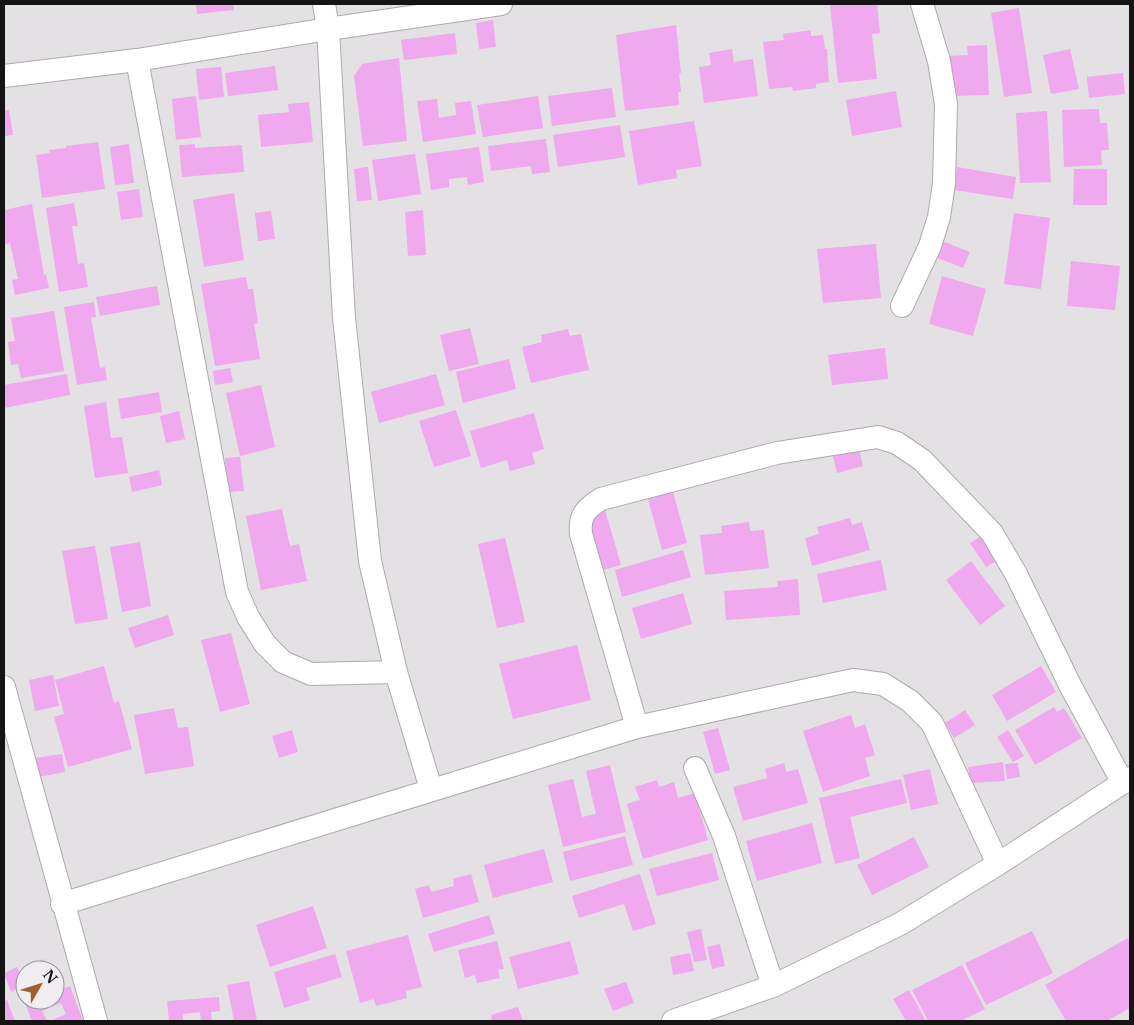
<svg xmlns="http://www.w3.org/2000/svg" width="1134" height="1025" font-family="'Libre Baskerville',serif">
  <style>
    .building { fill: #f0a8ee }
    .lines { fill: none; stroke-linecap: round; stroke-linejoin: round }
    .minor-casing { stroke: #adaaac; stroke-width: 24 }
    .minor { stroke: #fff; stroke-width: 22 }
  </style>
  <rect width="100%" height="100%" fill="#e3e1e3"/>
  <path class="building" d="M196,4H233L234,10L197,14Z
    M830,4H877L880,33L872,34L877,79L838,83Z
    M1019,8L1032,93L1004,97L991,13Z
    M493,20L496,47L479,49L476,23Z
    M676,25L681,73H679L681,92H678L679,105L625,111L616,35Z
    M811,30V36L823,35L825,49H827L829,82L816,84V88L793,91L792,87L769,89L763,42L784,40L783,34Z
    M455,33L457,54L404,60L401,40Z
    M987,45L989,95L952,96L950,56L968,55L967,46Z
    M732,49L734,62L753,59L758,96L704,103L699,67L711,65L709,53Z
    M1070,49L1079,89L1051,94L1043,55Z
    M399,58L407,141L363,146L354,76L362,64Z
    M275,66L278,90L228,96L225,73Z
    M221,67L224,97L199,100L196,69Z
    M1123,73L1125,94L1089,98L1087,77Z
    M612,88L616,117L552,126L548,96Z
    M896,91L902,127L852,136L846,100Z
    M196,96L201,137L176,140L172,99Z
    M538,96L543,128L483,137L477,105Z
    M437,99L439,118L456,115L455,103L471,101L476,134L423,142L417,101Z
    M309,102L313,142L261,147L258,115L289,112L288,104Z
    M1099,109L1100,123H1107L1109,150H1101L1102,165L1064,167L1062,110Z
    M9,110L13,135L4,136V111Z
    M1047,111L1051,182L1020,183L1016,113Z
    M694,121L702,166L676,170L677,178L638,185L629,131Z
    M620,125L625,157L558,167L553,135Z
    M546,139L550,172L532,174L531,166L491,171L488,146Z
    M98,142L105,189L42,198L36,155L50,153L49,150L66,148V146Z
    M129,144L134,183L115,185L110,147Z
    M195,144V148L242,145L244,172L182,177L179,145Z
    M479,147L484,182L468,185L467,177L449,179V187L431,190L426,154Z
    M415,154L421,194L378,201L372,160Z
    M368,167L372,200L357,201L354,169Z
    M957,167L1016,177L1013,199L954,190Z
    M1074,169H1107V205H1073Z
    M139,189L143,217L121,220L117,192Z
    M234,193L244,260L204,267L193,200Z
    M74,203L78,226H72L78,264L84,263L88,287L59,292L46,208Z
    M32,204L44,275L46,274L49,288L15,295L12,280L18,279L10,243L5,244L4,239V210Z
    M423,210L426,255L408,256L405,212Z
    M271,211L275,239L258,241L255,213Z
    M1014,213L1050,218L1041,289L1004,284Z
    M937,239L970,252L963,268L930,255Z
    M876,244L881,298L823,303L817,249Z
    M1071,261L1120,266L1115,310L1067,306Z
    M942,276L986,289L973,336L929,324Z
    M246,277L248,289H253L258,323L254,324L260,359L215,366L201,284Z
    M157,286L160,305L100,316L96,297Z
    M94,302L96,317L91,318L100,368L105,367L107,380L77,385L64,307Z
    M54,311L64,371L21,378L18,364L11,365L8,342L15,341L11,318Z
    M470,328L479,364L449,371L440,335Z
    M568,329L570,336L581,334L589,370L531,383L522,347L542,342L541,335Z
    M885,348L888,379L832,385L828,355Z
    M509,359L516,389L463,403L456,372Z
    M230,368L233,382L215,385L213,371Z
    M67,374L70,395L4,408V385Z
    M436,374L445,405L379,423L371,392Z
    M261,385L275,447L240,456L226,393Z
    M159,392L162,412L121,419L118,399Z
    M106,402L111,438L122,437L128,473L95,478L84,406Z
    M456,410L471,456L434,467L419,421Z
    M179,411L185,439L166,443L160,416Z
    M534,413L544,449L532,453L535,464L510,471L507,460L481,468L470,431Z
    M858,445L863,466L837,473L832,452Z
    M240,457L244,491L228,492L225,458Z
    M159,470L162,485L132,492L129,477Z
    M673,492L687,543L662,550L648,499Z
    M282,509L290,546L299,544L307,581L261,590L246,516Z
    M605,510L621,565L600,571L584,517Z
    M850,518L852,525L862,522L870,550L812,566L805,538L819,534L817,527Z
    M749,522L750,531L764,530L769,568L705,575L700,535L722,533L721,526Z
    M982,536L998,560L986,567L970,543Z
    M505,538L525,622L497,628L478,544Z
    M140,542L151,606L122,612L110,547Z
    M95,546L108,619L75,624L62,551Z
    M683,550L691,577L622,597L615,570Z
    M881,560L887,590L823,603L817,574Z
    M971,561L1005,606L980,625L946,580Z
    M798,579L800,615L726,620L724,591L778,587L777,581Z
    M683,593L692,624L641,639L632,608Z
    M168,615L174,635L135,648L128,628Z
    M231,633L250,704L220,712L201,640Z
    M577,645L591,700L513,719L499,664Z
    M104,666L114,703L119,701L132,749L68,767L54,717L64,714L55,680Z
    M1041,666L1056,692L1007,721L992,695Z
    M53,675L59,706L35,711L29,680Z
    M1054,707L1057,712L1064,708L1082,738L1035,765L1015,730Z
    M174,708L178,728L188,727L194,766L145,774L134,715Z
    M965,710L975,725L954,738L945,723Z
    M851,715L855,728L865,724L875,755L865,758L870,776L823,792L803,731Z
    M718,728L730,770L715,774L703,732Z
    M292,730L298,752L279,758L272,736Z
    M1008,730L1024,756L1013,762L997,737Z
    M62,754L65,772L38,777L35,758Z
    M1003,762L1005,781L970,783L968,767Z
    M784,763L786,772L798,769L808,803L743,821L733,787L767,778L765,769Z
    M1018,763L1020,777L1007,779L1005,764Z
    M610,765L626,832L563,847L548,785L573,779L582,817L596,814L586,771Z
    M930,769L938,804L911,810L903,775Z
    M901,779L907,803L850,817L860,858L835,864L819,798Z
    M657,780L659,787L674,782L678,798L695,793L708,840L643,859L627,804L640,800L635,787Z
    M812,823L822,863L757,881L746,841Z
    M625,836L633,865L570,881L563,852Z
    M914,837L929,867L872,895L857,865Z
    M544,849L553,882L493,898L484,865Z
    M712,853L719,880L657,896L649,869Z
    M471,874L479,902L423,918L415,889L429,885L431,892L454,886L453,879Z
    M640,874L656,924L633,931L624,904L579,918L572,896Z
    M313,906L327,948L270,967L256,925Z
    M489,915L495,934L434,952L428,934Z
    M701,929L707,960L694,962L687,932Z
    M1032,931L1053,973L986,1005L965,963Z
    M408,935L422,987L406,991L407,998L376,1006L374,999L360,1003L346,951Z
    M1128,938L1130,943V1008L1107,1021H1066L1045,985Z
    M497,941L504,969L498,970L500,978L477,983L475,975L465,978L458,950Z
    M570,941L579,974L518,989L509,957Z
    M720,944L725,966L712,969L707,947Z
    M690,953L694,971L673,975L670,957Z
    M335,954L342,977L306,988L310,1000L284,1008L274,972Z
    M43,959L50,970H25V975L22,971Z
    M962,965L985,1009L960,1021H928L912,990Z
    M17,967L25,985L11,992L4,973Z
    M249,981L257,1021H234L227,985Z
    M626,982L634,1003L613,1011L604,989Z
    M70,986L83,1021H51L66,1014L61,1003L42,1011L47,1021H32L25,1003L33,1000H55V992Z
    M909,990L926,1021H906L893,999Z
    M219,997L220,1011L211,1012L212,1021H201L200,1012L183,1014V1021H169L167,1001Z
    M7,1000L15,1021H4V1001Z
    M518,1007L523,1021H492L491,1015Z"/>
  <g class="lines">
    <g class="minor-casing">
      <path id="minor" d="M324,4L328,29L501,4
        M137,60L237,592L248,617L265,644L283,662L311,674L396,672
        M4,76L137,60L328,29L344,318L370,561L396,672L431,789
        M902,306L930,246L939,217L944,183L946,104L939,61L922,4
        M4,687L96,1021
        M637,727L581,534C579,516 585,509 601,499L777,453L878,437L897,443L922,460L992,533L1016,574L1071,687L1123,783
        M695,768L724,836L773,986
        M62,904L637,727L853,680L883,684L910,701L932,723L998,864
        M673,1021L773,986L900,924L998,864L1130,778"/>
    </g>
    <use href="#minor" class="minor"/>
  </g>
  <rect width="1134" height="1025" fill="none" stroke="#151415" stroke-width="10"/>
  <g transform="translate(40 985) rotate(51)"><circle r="24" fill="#f0eef0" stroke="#989798"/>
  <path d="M0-4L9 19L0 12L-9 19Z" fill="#a3602f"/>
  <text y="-8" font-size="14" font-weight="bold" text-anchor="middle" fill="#151415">N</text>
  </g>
</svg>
